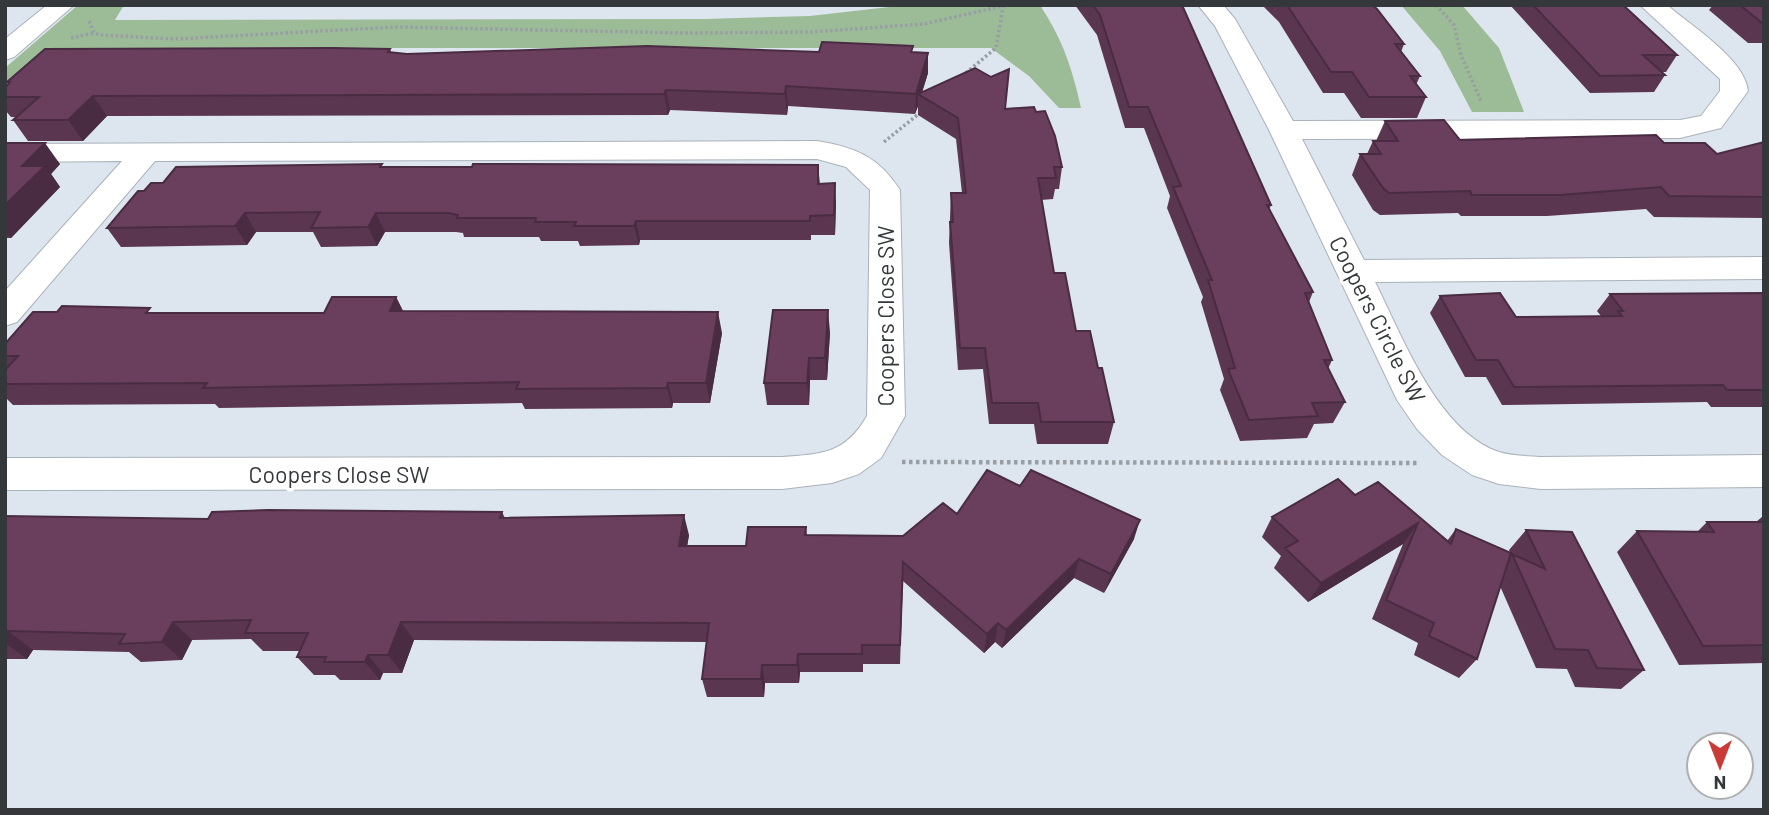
<svg xmlns="http://www.w3.org/2000/svg" width="1769" height="815" font-family="Barlow,sans-serif">
  <style>
    .green { fill: #9cbc97 }
    .lines { fill: none; stroke-linecap: round; stroke-linejoin: round }
    .minor-casing { stroke: #aab2ba; stroke-width: 2 }
    .path-far1 { stroke: #989ea4; stroke-width: 3.5; stroke-dasharray: 2.5 2.5; stroke-linecap: butt }
    .path { stroke: #989ea4; stroke-width: 4.5; stroke-dasharray: 3.5 3.5; stroke-linecap: butt }
    .minor { fill: #fff; fill-rule: evenodd }
    .wall { fill: #5b3651 }
    .shaded-wall { fill: #4a2c42 }
    .building { fill: #6a3f5e; stroke: #4a2c42; stroke-width: 2 }
    .labels { text-anchor: middle; dominant-baseline: central; stroke-width: 7; stroke-linejoin: round; paint-order: stroke }
    .street-label { font-size: 23px; fill: #35383b; stroke: #fff }
  </style>
  <rect width="100%" height="100%" fill="#dde5ee"/>
  <path class="green" d="M78,5H124L115,20L705,19L810,16L907,5H1040C1063,41 1072,67 1081,108H1059L1029,76L991,48H68L5,103V68Z
    M1401,5H1462L1499,48L1524,112H1472L1440,51Z"/>
  <g class="lines">
    <g class="minor-casing">
      <path id="minor" d="M47,5H74L14,57L5,60V39Z
        M1198,5H1223L1235,19L1293,121L1680,120L1701,116L1720,91V79L1640,5H1667C1691,26 1745,59 1748,91L1721,128L1680,138L1302,139L1364,260L1764,257V279L1375,282C1402,335 1437,431 1499,452C1512,456 1527,456 1541,457L1764,455V487L1541,489L1499,484L1472,475L1442,455L1417,429L1397,400L1269,130L1215,26Z
        M817,141C855,147 879,157 900,190L905,416L881,458L859,474L832,483L782,489L5,490V458L782,457C822,454 845,454 867,416L870,190L846,167L817,159L155,161L17,322L5,326V291L122,161L5,162V144Z"/>
    </g>
    <path class="path-far1" d="M1436,5L1454,25L1461,55L1481,101
      M89,21L94,33L100,35L175,39L396,27L685,33L811,32L924,24L1007,5
      M71,38L94,33
      M962,76L996,48L1003,7
      M884,142L921,112"/>
    <path class="path" d="M902,462L1418,463"/>
    <use href="#minor" class="minor"/>
  </g>
  <path class="wall" d="M1075,5H1182L1271,205L1269,210L1313,292L1309,302L1332,360L1328,369L1345,402L1333,423L1314,424L1307,438L1240,441L1220,390L1224,379L1201,302L1203,297L1167,208L1170,196L1144,128H1125L1097,35Z
    M1262,5H1372L1404,44L1401,52L1420,76L1416,85L1426,97L1417,118H1361L1344,93H1323L1279,22Z
    M1510,5H1623L1677,55L1666,72H1662L1665,75L1654,92L1590,93Z
    M1713,5H1764V43H1748L1709,10Z
    M390,49L391,52L407,54L912,52L928,73L922,92L1005,109L1062,167L1059,189H1055L1053,199L1041,200L1054,273L1076,331L1098,368L1114,422L1108,444H1037L1034,424H989L983,369L958,370L949,243L951,193H962L956,139L918,115V106L915,114L788,106L787,115L670,110L668,115L107,116L83,141H28L13,120L16,117H11L5,110V88L9,85L7,82Z
    M1385,121L1460,140L1664,143L1717,154L1764,142V218L1654,217L1646,209L1547,216H1461L1458,213L1380,215L1373,210L1352,175L1360,154H1367L1373,141H1376Z
    M5,143L60,164L51,174L60,187L11,238H7L5,240Z
    M818,165L820,184L836,202L835,235H811V240H640L639,245L580,246L578,241H541L539,237H464L463,233L456,232H385L377,246L321,247L313,232H256L247,245L121,247L107,228L144,191L163,183L383,167Z
    M1764,293V407H1711L1707,402L1502,405L1486,377H1465L1430,313L1440,296L1516,317L1601,316L1597,311L1610,294Z
    M396,297L403,311L722,333L710,403H673L672,408L525,409L522,403L219,408L215,404L13,405L5,397L7,369L5,367V344L153,313H324Z
    M830,332L827,380H810L809,405H767L764,383Z
    M1378,482L1447,541L1456,529L1510,553L1509,550L1526,530L1644,670L1621,689L1575,687L1567,669L1536,668L1500,586L1477,659L1459,678L1414,655L1418,643L1372,619L1403,544L1308,602L1274,568L1281,556L1262,537L1272,517L1355,495Z
    M502,512L505,518L689,535L687,546H746L806,527L807,535L903,536L957,514L1134,539L1104,593L1074,578L1002,648L995,642L984,653L903,581L900,664H863V672H800L799,683H765L764,697H707L702,679L707,642L414,640L402,673H383L380,680H340L335,675H314L297,657L300,651H263L251,639L192,640L182,660L141,662L129,652L33,650L27,659H5V516L208,519Z
    M1763,516H1764V663L1679,665L1617,552L1637,531L1697,532L1707,522H1756Z"/>
  <path class="shaded-wall" d="M928,53V73L921,96L918,94V106L915,114L916,94Z
    M786,86L788,106L787,115L785,94Z
    M666,90L670,110L668,115L664,94Z
    M93,96L107,116L83,141L68,120Z
    M45,143L60,164L51,174L60,187L11,238L5,232V205L22,166Z
    M835,183L836,202L835,235L834,215Z
    M245,213L256,232L247,245L235,226Z
    M376,213L385,232L377,246L368,227Z
    M636,221L640,240L639,245L634,226Z
    M396,297L406,317L390,311Z
    M828,310L830,332L827,380L825,358Z
    M718,312L722,333L710,403L706,383Z
    M809,358L810,380L809,405L807,383Z
    M668,383L673,403L672,408L667,388Z
    M684,515L689,535L684,565L679,546Z
    M1140,520L1134,539L1104,593L1111,574Z
    M1418,523L1403,544L1308,602L1321,583Z
    M1079,559L1074,578L1002,648L1006,630Z
    M173,622L192,640L182,660L162,642Z
    M401,622L414,640L402,673L388,655Z
    M998,623L995,642L984,653L987,634Z
    M8,631L33,650L27,659L5,643V636Z
    M798,654L800,672L799,683L797,665Z
    M368,655L383,673L380,680L365,662Z
    M762,665L765,683L764,697L761,679Z"/>
  <path class="building" d="M1093,5H1182L1271,205H1267L1313,292L1305,293L1332,360H1324L1345,402L1312,403L1318,416L1249,420L1228,369L1235,368L1208,280H1212L1173,187L1181,186L1148,107H1129L1100,15Z
    M1287,5H1372L1377,9L1404,44H1395L1420,76H1410L1426,97H1369L1352,72H1331Z
    M1533,5H1623L1677,55H1643L1665,75L1600,76Z
    M1740,5H1764V23H1762Z
    M822,42L913,46L911,52L928,53L916,94L786,86L785,94L666,90L664,94L93,96L68,120H13L39,97H5V88L10,82H7L45,49L333,48L390,49L388,52L407,54L647,46L819,52Z
    M975,68L991,77L1009,69L1005,109L1034,107L1036,112L1045,111L1055,136L1062,167H1054L1056,178H1038L1054,273H1065L1076,331H1090L1098,368H1102L1114,422H1041L1038,403H992L985,348H960L950,222H953L951,193H966L958,118L918,94Z
    M1444,120L1460,140L1656,135L1664,143H1705L1717,154L1764,142V197L1669,196L1661,187L1560,195H1472L1470,191L1389,193L1383,188L1360,154H1381L1373,141H1398L1385,121Z
    M5,143H45L22,166H45L5,205Z
    M382,164L380,167H472L473,164L818,165V184L835,183L834,215L810,216V221H636L634,226H574L576,222H535L536,218H457L458,215L448,213H376L368,227L311,228L320,212L245,213L235,226L107,228L138,191H144L151,183H163L176,167Z
    M1500,293L1516,317L1622,316L1618,311H1623L1610,294L1764,293V390H1727L1723,385L1514,387L1498,360H1476L1440,296Z
    M332,297H396L390,311L718,312L706,383H668L667,388L516,389L519,382L203,388L207,383L5,384V370L18,356H5V344L33,312H57L62,306L150,308L146,313H324Z
    M773,310H828L825,358H809L807,383H764Z
    M987,470L1020,486L1031,470L1140,520L1111,574L1079,559L1006,630L998,623L987,634L903,562L900,645H862V654H798L797,665H762L761,679H702L709,623L401,622L388,655H368L365,662H324L326,657H297L308,633H245L251,620L173,622L162,642L119,644L125,634L8,631L5,636V516L208,519L212,512L268,510L502,512L500,518L684,515L679,546H746L748,527H806L805,535L903,536L943,503L957,514Z
    M1338,479L1355,495L1378,482L1451,544L1456,529L1511,553L1477,659L1429,636L1434,623L1386,600L1418,523L1321,583L1285,548L1298,541L1272,517Z
    M1707,522H1764V645L1703,646L1637,531L1714,532Z
    M1526,530L1572,532L1644,670L1597,668L1588,650L1555,649L1512,554L1545,569Z"/>
  <g class="labels">
    <g class="street-label">
      <text transform="translate(885 316) rotate(-90)">Coopers Close SW</text>
      <text transform="translate(1378 319) rotate(63)">Coopers Circle SW</text>
      <text x="339" y="474">Coopers Close SW</text>
    </g>
  </g>
  <rect width="1769" height="815" fill="none" stroke="#35383b" stroke-width="14"/>
  <g transform="translate(1720 766) rotate(180)"><circle r="33" fill="#ffffff" stroke="#aeafb1" stroke-width="2"/>
  <path d="M0-5L12 26L0 18L-12 26Z" fill="#ca3b38"/>
  <text y="-10" font-size="19" font-weight="bold" text-anchor="middle" fill="#35383b">N</text>
  </g>
</svg>
